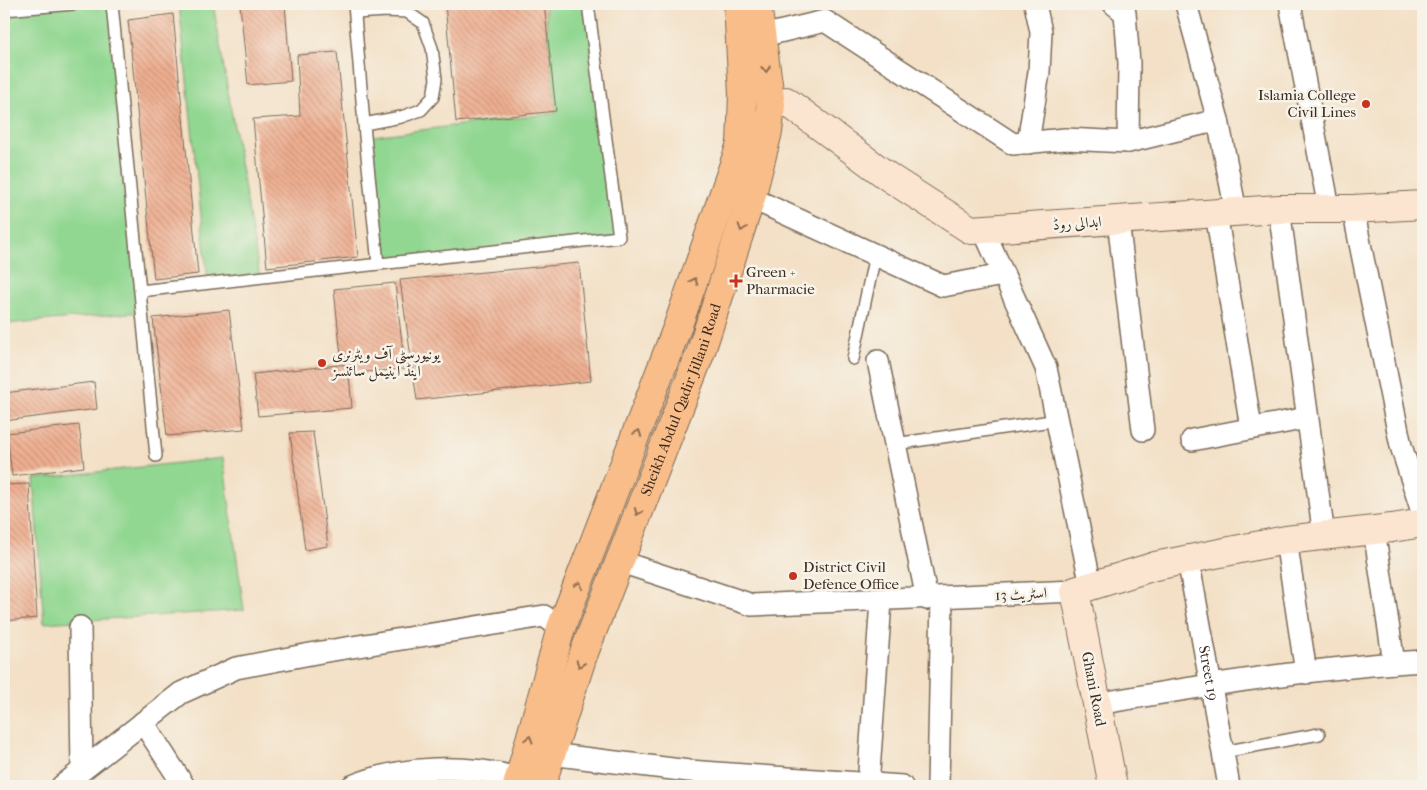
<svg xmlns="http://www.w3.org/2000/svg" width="1427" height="790" font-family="'IM FELL French Canon',Amiri,serif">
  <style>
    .grass { fill: #91d791; stroke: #668058 }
    .building { fill: url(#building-back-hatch) }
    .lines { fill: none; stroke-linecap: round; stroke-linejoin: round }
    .lane-casing { stroke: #7b6a59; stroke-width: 14 }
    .street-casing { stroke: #7b6a59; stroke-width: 24 }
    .secondary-casing { stroke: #7b6a59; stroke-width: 30 }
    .primary-casing { stroke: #7b6a59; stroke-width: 30 }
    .lane { stroke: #fff; stroke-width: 11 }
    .street { stroke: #fff; stroke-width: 21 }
    .secondary { stroke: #fce5d0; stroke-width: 28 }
    .primary { stroke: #f8bd89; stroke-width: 28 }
    .oneway { stroke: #906c4e }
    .poi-dot { fill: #c8321e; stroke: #f7f3e8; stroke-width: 2 }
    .labels { text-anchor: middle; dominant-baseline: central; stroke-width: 5; stroke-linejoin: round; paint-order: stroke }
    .poi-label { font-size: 15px; fill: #3b2a1e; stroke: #f7f3e8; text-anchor: start }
    .street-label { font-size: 15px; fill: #3b2a1e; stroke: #f7f3e8 }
  </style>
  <defs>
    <pattern id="building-back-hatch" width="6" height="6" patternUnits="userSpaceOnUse" patternTransform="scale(1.25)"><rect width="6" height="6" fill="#efaf91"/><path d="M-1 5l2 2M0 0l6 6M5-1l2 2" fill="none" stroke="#c38f76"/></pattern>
  </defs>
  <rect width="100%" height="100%" fill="#f7f3e8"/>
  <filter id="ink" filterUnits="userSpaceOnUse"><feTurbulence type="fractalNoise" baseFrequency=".02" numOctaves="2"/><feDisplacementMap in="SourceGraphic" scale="10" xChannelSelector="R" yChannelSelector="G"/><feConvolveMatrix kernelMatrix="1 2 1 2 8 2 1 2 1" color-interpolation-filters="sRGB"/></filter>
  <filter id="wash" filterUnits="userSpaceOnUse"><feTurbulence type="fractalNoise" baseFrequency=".0096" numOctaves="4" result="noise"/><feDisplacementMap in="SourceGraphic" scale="20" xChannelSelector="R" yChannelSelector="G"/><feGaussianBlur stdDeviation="1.12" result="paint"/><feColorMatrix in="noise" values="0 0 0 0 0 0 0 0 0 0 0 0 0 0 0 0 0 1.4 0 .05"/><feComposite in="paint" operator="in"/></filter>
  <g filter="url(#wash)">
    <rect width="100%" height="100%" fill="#f3e0c6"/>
    <path class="grass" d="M74,4H112L142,312L4,324V10Z
      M179,4H213L260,278L208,283Z
      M545,4H587L619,237L378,264L365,137L556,113Z
      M223,458L244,610L44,623L33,479Z"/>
    <g id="blocks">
      <path class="building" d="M240,4H285L291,81L248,85Z
        M445,4H544L556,111L456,122Z
        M173,14L198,274L154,279L128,20Z
        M337,52L358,257L267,267L253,119L300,116L297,55Z
        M579,263L591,381L417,400L400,280Z
        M395,283L405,369L353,373L350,356H341L334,289Z
        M229,310L244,429L167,436L153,318Z
        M348,364L352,408L258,416L253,374Z
        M94,382L97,409L4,421V393Z
        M79,425L84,467L12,476L7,433Z
        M313,432L328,546L305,550L290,433Z
        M29,484L37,618L4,621V485Z"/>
    </g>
  </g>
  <g filter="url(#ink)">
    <use href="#blocks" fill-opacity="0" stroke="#7b6a59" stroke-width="1"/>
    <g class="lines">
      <g class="lane-casing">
        <path id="lane" d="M112,4L156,456
          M354,4L365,136L378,264
          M4,10L74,4
          M355,13L386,11L407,12L423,23L432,48L436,79L433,97L421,110L401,117L364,124
          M140,291L619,237L588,4
          M853,359L875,255
          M895,444L1058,420
          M1223,752L1319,734"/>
      </g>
      <g class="street-casing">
        <g id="street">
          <path d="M1114,4L1125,13L1129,63L1128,142"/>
          <path d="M1186,4L1218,120L1236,212"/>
          <path d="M1290,4L1329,208"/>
          <path d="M762,36L825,21L1013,144L1065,139L1128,142L1218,120"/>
          <path d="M1028,143L1039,72L1041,32L1035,4"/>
          <path d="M751,198L943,286L1003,275"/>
          <path d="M1279,209L1324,536"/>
          <path d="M1353,209L1401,446L1423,515"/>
          <path d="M1216,213L1251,428"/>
          <path d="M1118,220L1143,430"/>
          <path d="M983,229L1046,368L1091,586"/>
          <path d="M878,361L927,599"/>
          <path d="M1192,440L1307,418"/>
          <path d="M1374,530L1394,663"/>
          <path d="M1286,540L1306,673"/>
          <path id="s1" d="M1188,559L1229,786"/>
          <path d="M618,561L752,605L1075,591"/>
          <path d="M80,627L82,770"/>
          <path d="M1097,704C1205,685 1314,668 1423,661"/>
          <path d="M143,722L184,786"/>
          <path d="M550,754L689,771L902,786"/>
          <path d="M62,786L181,693L236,668L321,652L544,616L561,628"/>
          <path d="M352,786C402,765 466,764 518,778"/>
          <path d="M868,786L881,601"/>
          <path d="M938,786L942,598"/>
        </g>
      </g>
      <g class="secondary-casing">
        <path id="secondary" d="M771,105L786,101L890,178L971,230L1279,209H1353L1423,205
          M1113,786L1075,591L1155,566L1210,555L1286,540L1392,528L1423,523"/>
      </g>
      <g class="primary-casing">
        <g id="primary">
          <path d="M517,786L561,628L677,328L741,144L743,95L738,4"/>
          <path id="s2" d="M541,786L582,658L700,354L751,198L768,132L771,105L757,4"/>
        </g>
      </g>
      <use href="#lane" class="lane"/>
      <use href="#street" class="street"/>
      <use href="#secondary" class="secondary"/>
      <use href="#primary" class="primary"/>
    </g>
    <defs><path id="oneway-chevron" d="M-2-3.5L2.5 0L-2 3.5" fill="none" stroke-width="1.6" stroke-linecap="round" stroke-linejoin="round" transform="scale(1.25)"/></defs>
    <g class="oneway">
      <use href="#oneway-chevron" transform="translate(766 69) rotate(83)"/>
      <use href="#oneway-chevron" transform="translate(742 228) rotate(108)"/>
      <use href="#oneway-chevron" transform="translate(694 281) rotate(-71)"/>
      <use href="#oneway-chevron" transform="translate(638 433) rotate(-69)"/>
      <use href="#oneway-chevron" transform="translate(638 512) rotate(112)"/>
      <use href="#oneway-chevron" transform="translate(579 585) rotate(-68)"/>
      <use href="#oneway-chevron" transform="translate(580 664) rotate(109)"/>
      <use href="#oneway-chevron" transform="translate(529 739) rotate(-74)"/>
    </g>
  </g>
  <g class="poi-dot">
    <circle cx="1366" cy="104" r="5"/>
    <path d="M733.5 273.5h5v5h5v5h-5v5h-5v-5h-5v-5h5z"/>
    <circle cx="322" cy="363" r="5"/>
    <circle cx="793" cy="576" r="5"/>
  </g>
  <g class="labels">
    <g class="poi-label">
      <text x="1356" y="95" text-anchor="end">Islamia College<tspan x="1356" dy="17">Civil Lines</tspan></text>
      <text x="746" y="272">Green +<tspan x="746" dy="17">Pharmacie</tspan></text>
      <text x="332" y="354">یونیورسٹی آف ویٹرنری<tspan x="332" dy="17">اینڈ اینیمل سائنسز</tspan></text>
      <text x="803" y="567">District Civil<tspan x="803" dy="17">Defence Office</tspan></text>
    </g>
    <g class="street-label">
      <text transform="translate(1077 223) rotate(-4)">ابدالی روڈ</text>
      <text stroke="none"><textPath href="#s2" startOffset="411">Sheikh Abdul Qadir Jillani Road</textPath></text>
      <text transform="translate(1021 594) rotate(-3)">اسٹریٹ 13</text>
      <text stroke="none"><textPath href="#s1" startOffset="116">Street 19</textPath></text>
      <text transform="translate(1094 689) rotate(79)">Ghani Road</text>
    </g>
  </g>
  <rect width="1427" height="790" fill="none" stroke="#f7f3e8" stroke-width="20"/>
</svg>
